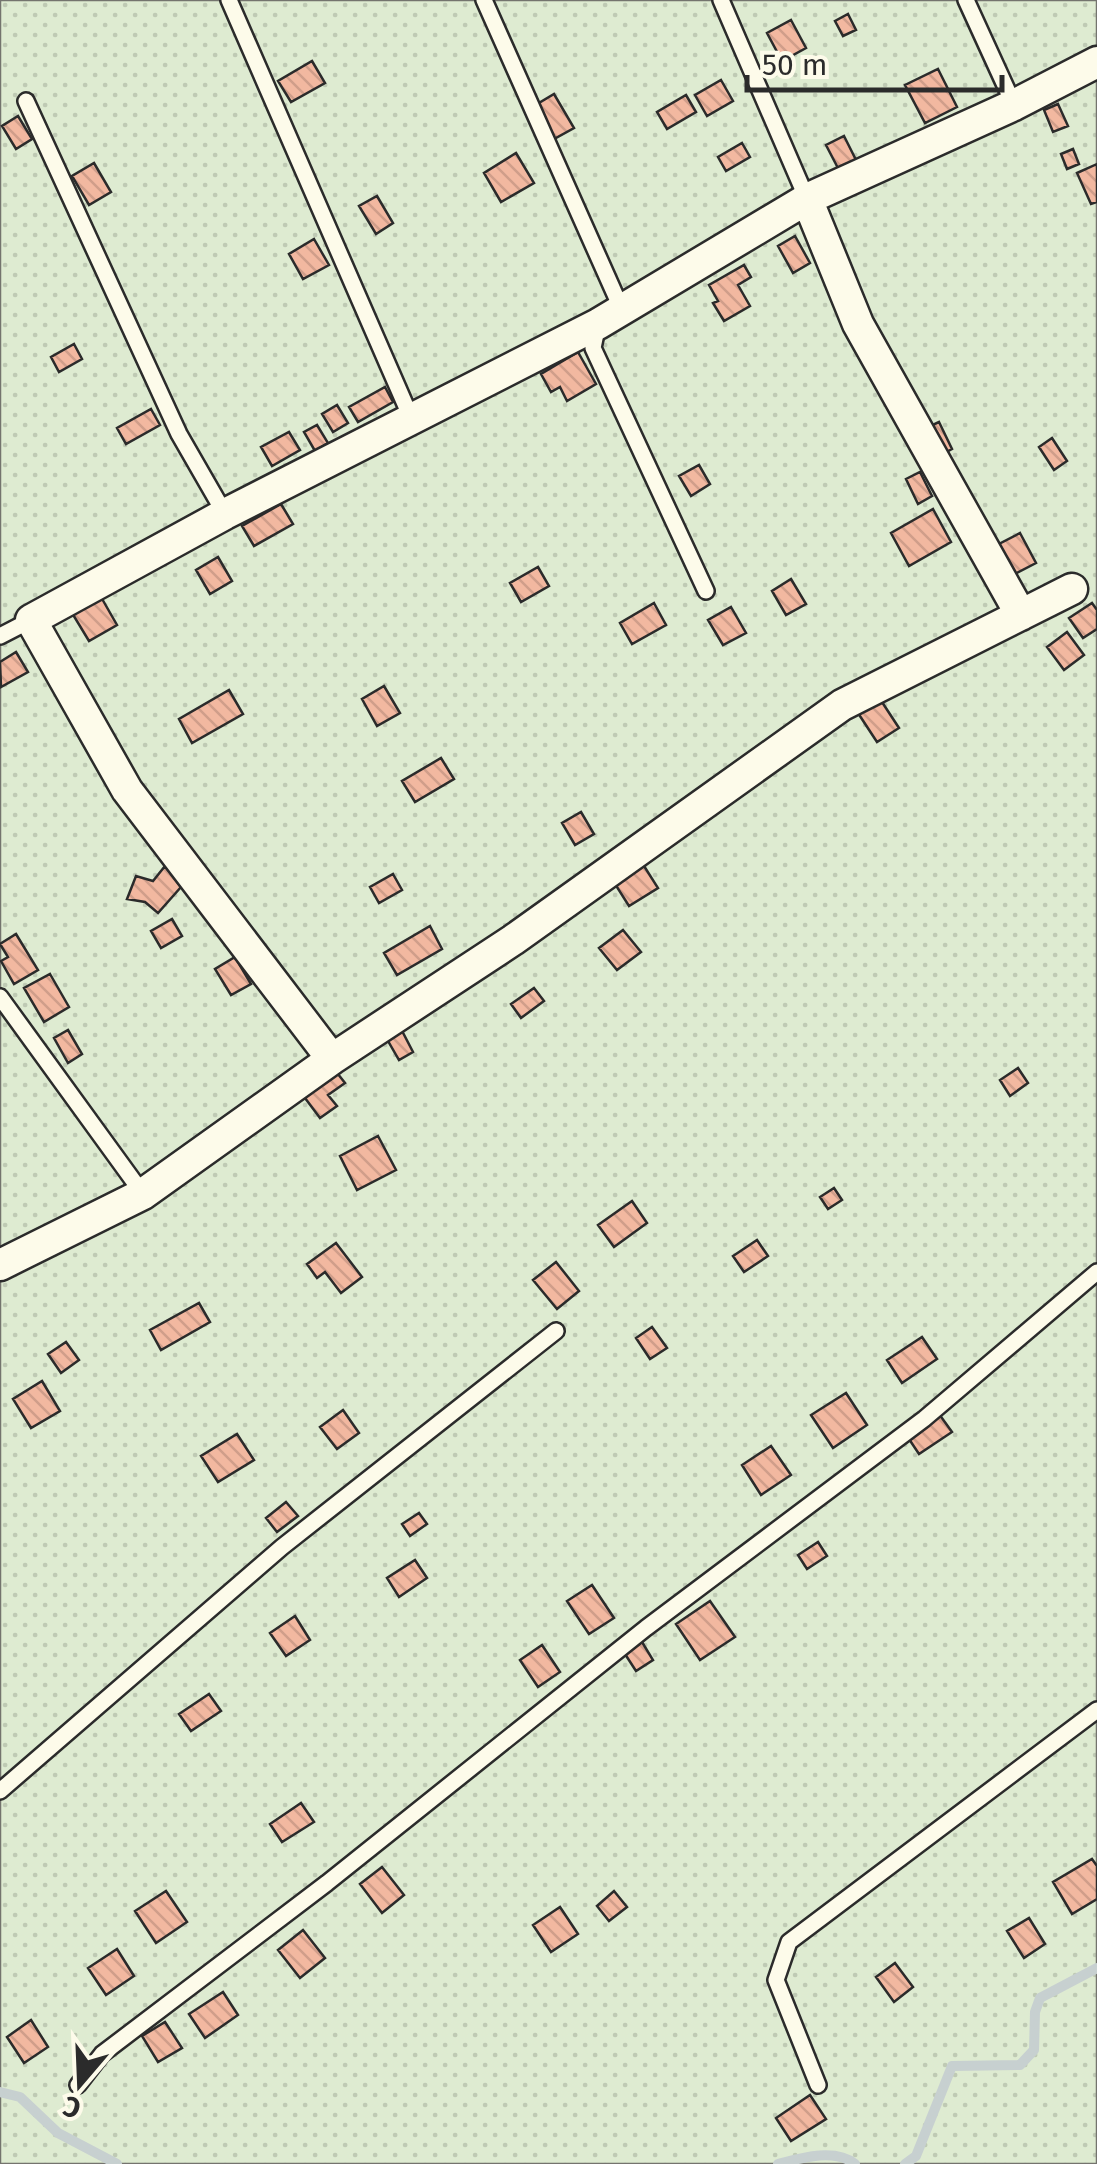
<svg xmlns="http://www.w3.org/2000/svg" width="1097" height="2164" font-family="'Fira Sans',sans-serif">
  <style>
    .garden { fill: url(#garden-dots); stroke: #74746e; stroke-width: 2.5 }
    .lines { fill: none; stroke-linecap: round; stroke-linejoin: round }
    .stream { stroke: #c7d0d0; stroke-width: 10 }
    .building { fill: url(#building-back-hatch); stroke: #2b2b2b; stroke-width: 2.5 }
    .lane-casing { stroke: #2b2b2b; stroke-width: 20 }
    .street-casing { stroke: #2b2b2b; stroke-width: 35 }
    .lane { stroke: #fdfbea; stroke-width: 15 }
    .street { stroke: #fdfbea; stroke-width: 30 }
  </style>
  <defs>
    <pattern id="garden-dots" width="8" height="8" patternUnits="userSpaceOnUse" patternTransform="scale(2.5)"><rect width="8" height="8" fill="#deebd1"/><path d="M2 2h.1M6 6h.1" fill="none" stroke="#bfcab4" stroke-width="1.8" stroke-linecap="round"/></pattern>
    <pattern id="building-back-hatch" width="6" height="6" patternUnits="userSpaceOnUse" patternTransform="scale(2.5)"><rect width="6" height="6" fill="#f2b8a0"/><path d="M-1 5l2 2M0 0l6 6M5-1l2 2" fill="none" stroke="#d09e8a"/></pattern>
  </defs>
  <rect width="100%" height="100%" fill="#fdfbea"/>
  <path class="garden" d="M0,0H1097V2164H0Z"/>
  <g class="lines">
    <path class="stream" d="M0,2092L20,2097L58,2133L117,2164
      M778,2164C801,2158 835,2148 855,2164
      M905,2164L916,2156L952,2066L1020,2065L1034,2050L1035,2012L1040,1998L1097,1968"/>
  </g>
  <path class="building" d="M848,14L856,30L843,36L835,21Z
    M791,20L806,48L782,61L767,33Z
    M312,61L325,83L291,102L278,81Z
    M938,69L957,107L925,123L905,85Z
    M721,80L733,101L707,116L695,95Z
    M554,94L574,128L554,139L534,106Z
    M686,95L696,112L667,129L657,112Z
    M1058,104L1068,126L1053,132L1044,110Z
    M18,116L32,139L16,149L2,126Z
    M844,136L858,164L840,172L826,145Z
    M742,143L750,157L726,171L718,157Z
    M1073,149L1079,164L1067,169L1061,154Z
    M516,153L534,183L501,202L484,173Z
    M94,163L111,192L89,205L72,176Z
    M1097,164V202L1091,204L1077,173Z
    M377,196L393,223L376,234L359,206Z
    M795,236L810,263L793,273L778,246Z
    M314,239L329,265L303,279L289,254Z
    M744,265L751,277L738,285L750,306L724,321L713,303L718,301L709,285Z
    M74,344L82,359L59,372L51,357Z
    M578,352L596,384L567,401L560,387L551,392L541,374Z
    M385,387L393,402L358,422L349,407Z
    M337,405L348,423L333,432L322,414Z
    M151,409L160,425L126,444L117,428Z
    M939,422L952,449L939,456L926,428Z
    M317,425L328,443L315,451L304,432Z
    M289,432L300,450L272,466L261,447Z
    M1052,438L1067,461L1054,470L1039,447Z
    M699,465L710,484L691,496L679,476Z
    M920,472L932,496L918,504L906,479Z
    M281,504L293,524L254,546L242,526Z
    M933,509L951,542L909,566L891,533Z
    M1020,533L1036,563L1013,575L997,545Z
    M218,557L232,581L210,594L196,570Z
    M538,567L549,586L521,602L510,583Z
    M791,579L806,604L786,615L772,591Z
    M101,597L117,625L89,641L72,613Z
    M654,603L666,625L632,644L620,623Z
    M1092,603L1097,610V629L1083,638L1069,618Z
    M731,607L746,633L723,645L708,620Z
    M1067,632L1084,655L1064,670L1047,647Z
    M16,652L28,672L1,687L0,662Z
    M384,686L400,713L377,726L362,699Z
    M229,690L243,714L192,743L179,719Z
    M880,699L899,728L877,742L858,713Z
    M441,758L454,779L415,802L402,781Z
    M581,812L594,834L575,845L562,823Z
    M165,866L181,887L158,913L145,902L127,899L136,876L153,881Z
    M644,866L658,888L629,906L615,884Z
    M393,874L402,890L379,903L370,887Z
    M172,919L182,936L161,948L151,931Z
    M430,926L442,949L397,975L384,953Z
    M623,930L641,952L617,970L599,948Z
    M16,934L38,970L14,984L1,961L8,957L0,944Z
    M235,957L251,984L231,995L215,969Z
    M50,974L69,1007L44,1022L24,988Z
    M534,988L544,1001L521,1018L511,1004Z
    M399,1025L413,1052L399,1060L384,1034Z
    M68,1030L82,1054L68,1063L54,1038Z
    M1018,1068L1028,1083L1010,1096L1000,1080Z
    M334,1069L345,1083L328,1095L337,1106L320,1118L302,1094Z
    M378,1136L396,1170L357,1190L340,1156Z
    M834,1188L842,1200L828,1209L820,1197Z
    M632,1201L647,1223L614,1247L598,1225Z
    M757,1240L768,1256L744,1272L733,1256Z
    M336,1243L362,1277L341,1293L325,1272L317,1278L307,1264Z
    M556,1262L579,1291L557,1309L533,1280Z
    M199,1303L210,1322L161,1350L150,1330Z
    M652,1327L667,1348L650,1359L636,1338Z
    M922,1337L937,1359L902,1383L887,1360Z
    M66,1342L79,1360L61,1373L48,1354Z
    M42,1381L60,1411L31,1428L13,1399Z
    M846,1393L867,1425L833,1448L811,1415Z
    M343,1410L359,1433L337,1449L320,1427Z
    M939,1414L952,1432L919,1454L907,1436Z
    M237,1434L254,1460L218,1482L201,1456Z
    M771,1446L791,1475L761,1495L742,1465Z
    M286,1502L298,1516L277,1532L266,1518Z
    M419,1513L427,1524L410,1536L402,1524Z
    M818,1542L827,1556L807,1569L798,1555Z
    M415,1560L427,1578L399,1597L387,1578Z
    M592,1585L614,1618L589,1634L567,1601Z
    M710,1601L735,1637L700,1660L676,1624Z
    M295,1616L310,1640L286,1656L270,1633Z
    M642,1642L653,1660L636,1671L625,1654Z
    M542,1645L560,1672L538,1687L520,1660Z
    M209,1694L221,1711L191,1731L179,1714Z
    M301,1803L314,1822L282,1842L270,1824Z
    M1092,1859L1097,1866V1899L1072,1914L1053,1882Z
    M382,1867L404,1895L382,1913L360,1884Z
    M166,1891L187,1922L156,1943L135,1911Z
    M614,1891L627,1907L609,1921L597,1906Z
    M560,1907L578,1934L551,1952L533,1925Z
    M1029,1918L1045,1944L1024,1958L1007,1931Z
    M303,1930L325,1958L300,1978L278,1950Z
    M117,1949L134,1976L106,1995L88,1968Z
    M895,1963L913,1987L894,2002L876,1977Z
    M223,1992L238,2015L205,2038L189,2014Z
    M31,2020L48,2047L24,2063L7,2037Z
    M165,2022L182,2048L158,2062L142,2036Z
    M810,2095L826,2119L791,2141L776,2118Z"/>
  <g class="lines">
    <g class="lane-casing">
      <path id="lane" d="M229,0L412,420
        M484,0L622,310
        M721,0L807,199
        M966,0L1014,105
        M26,101L179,434L225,514
        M598,324L593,348L706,591
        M0,636L31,620
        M0,997L143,1194
        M0,1791L282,1547L556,1331
        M78,2085L102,2054L327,1883L646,1628L924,1419L1097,1272
        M818,2085L776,1980L789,1942L1097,1710"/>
    </g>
    <g class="street-casing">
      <path id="street" d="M807,199L858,324L1021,615
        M332,1059L513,940L842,705L1072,589
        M0,1265L143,1194L332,1059L127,790L31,620L225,514L598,324L807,199L1014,105L1097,62"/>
    </g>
    <use href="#lane" class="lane"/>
    <use href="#street" class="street"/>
  </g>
  <g transform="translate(80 2084) rotate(199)" stroke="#fdfbea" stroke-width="8" paint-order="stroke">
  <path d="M0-8L18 38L0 25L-18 38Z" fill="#2b2b2b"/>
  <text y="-15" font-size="28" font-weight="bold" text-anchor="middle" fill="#2b2b2b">С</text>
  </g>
  <path d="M747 75v15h255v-15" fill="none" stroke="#2b2b2b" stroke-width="5"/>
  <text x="762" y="75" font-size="30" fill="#2b2b2b" stroke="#fdfbea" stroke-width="8" paint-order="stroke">50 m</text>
</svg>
